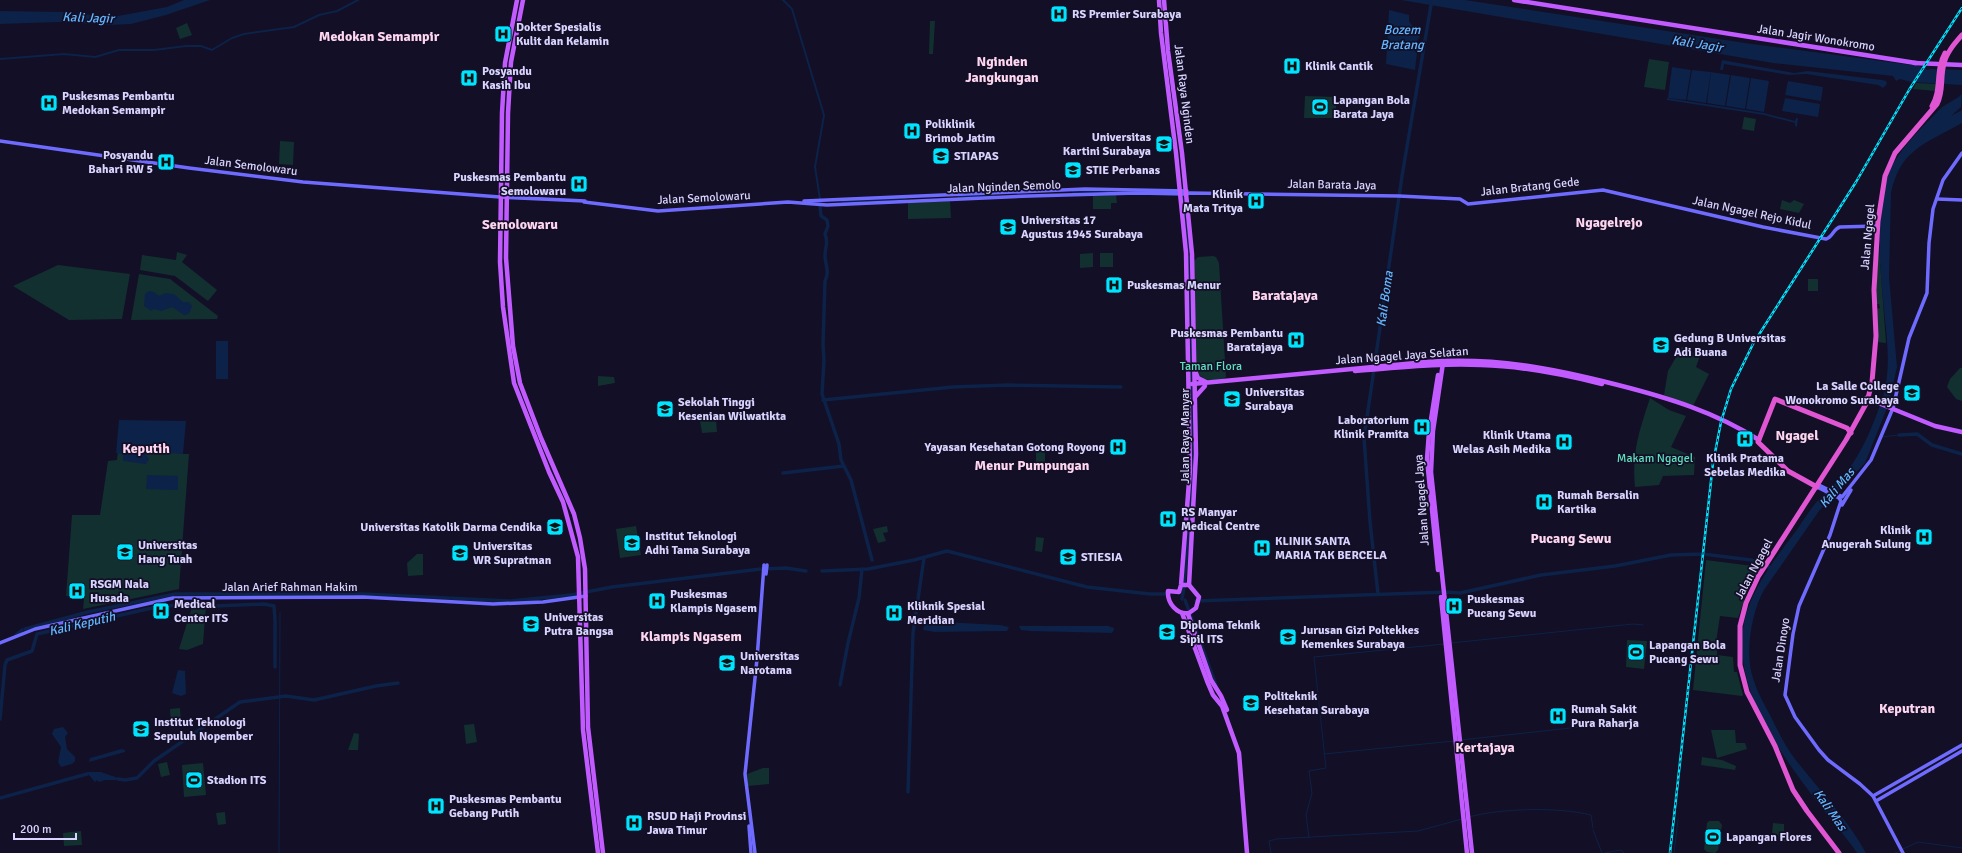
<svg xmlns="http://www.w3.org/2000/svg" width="1962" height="853" font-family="Signika,sans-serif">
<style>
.green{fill:#12302f}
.water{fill:#0c2248}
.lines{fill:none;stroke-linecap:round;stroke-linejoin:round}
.stream{stroke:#0c2248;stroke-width:1}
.canal{stroke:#0c2248;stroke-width:2}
.river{stroke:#0c2248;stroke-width:3.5}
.secondary{stroke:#6f6bff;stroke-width:3.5}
.primary{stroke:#c25bff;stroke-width:4.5}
.trunk{stroke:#e055d1;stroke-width:5}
.rail-casing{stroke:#00e5ff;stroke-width:2.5}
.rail{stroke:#130f26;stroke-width:1;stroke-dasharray:3;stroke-linecap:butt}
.labels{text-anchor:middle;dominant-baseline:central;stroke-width:3.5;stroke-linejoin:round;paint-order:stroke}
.poi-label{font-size:12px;font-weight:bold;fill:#d9d4ff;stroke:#130f26;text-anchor:start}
.street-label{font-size:12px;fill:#d9d4ff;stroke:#130f26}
.park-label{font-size:12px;fill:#5fe0c0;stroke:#130f26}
.water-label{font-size:13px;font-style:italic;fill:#62b6ff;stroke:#130f26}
.quarter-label{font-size:14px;font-weight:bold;fill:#ffd6f0;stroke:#130f26}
</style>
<rect width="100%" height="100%" fill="#130f26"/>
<g class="green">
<path d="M930 21H935L933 54H929Z"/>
<path d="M187 23 192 35 180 39 176 28Z"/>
<path d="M1649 59 1669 62 1665 90 1644 87Z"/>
<path d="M1916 83 1937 84 1936 91 1913 89Z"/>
<path d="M1305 96 1336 97V118H1304Z"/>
<path d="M1744 117 1756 119 1754 131 1742 129Z"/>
<path d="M280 141 294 142 293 165 279 164Z"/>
<path d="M1116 195 1117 203H1111V209H1093V196Z"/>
<path d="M1782 200 1790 203 1794 200 1804 204 1799 213 1780 209Z"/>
<path d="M950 201 951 218 908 219V203Z"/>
<path d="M1878 247H1879L1886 343 1877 342V309L1880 308 1879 304H1876Z"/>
<path d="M177 252 187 255 182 262 217 290 208 301 175 276 140 270 142 255 176 260Z"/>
<path d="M1093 253V267L1080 268V254Z"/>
<rect x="1100" y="253" width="13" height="14"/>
<path d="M1213 256 1216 257 1219 263 1226 377C1216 384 1202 381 1196 370L1194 261 1198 257Z"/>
<path d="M58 265 130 274 122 319 69 320 13 286Z"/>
<path d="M139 274 170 279 218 316 217 319 131 320Z"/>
<rect x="1808" y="279" width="10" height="12"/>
<path d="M1682 347 1700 356 1696 367 1709 374 1693 406 1664 395 1668 371Z"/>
<path d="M1960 368H1962V401L1956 399 1947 387 1950 379Z"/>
<path d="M598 376 614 377 615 383 598 386Z"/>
<path d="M1650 398 1669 410 1686 416 1671 447 1695 457 1694 475 1663 476 1659 485 1635 487C1632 451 1639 432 1650 398Z"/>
<path d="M716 419 717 432 702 433 700 421Z"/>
<path d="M121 422 181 454H189L179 589 83 609 84 599 66 596 72 515H100L108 461 117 460Z"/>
<rect x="1036" y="451" width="9" height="11"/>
<path d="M636 526 641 555 620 558 616 529Z"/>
<path d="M887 526 888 532 883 533 886 541 878 543 873 529Z"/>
<path d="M1036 537 1044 538 1042 552 1035 551Z"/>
<path d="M417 554H423V575L408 576 407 563Z"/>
<path d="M1706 560 1761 567 1748 589 1738 618 1720 616 1715 649 1717 650V655L1733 657 1734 672H1737L1743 695 1742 696 1693 690Z"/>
<path d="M206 606 203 644 187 650 179 649 192 607Z"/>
<path d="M1627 640 1647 641 1644 669 1626 667Z"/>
<path d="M180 708 181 725H171L170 709Z"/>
<path d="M474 724 477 742 466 744 464 725Z"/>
<path d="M1711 730H1735L1736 743H1745L1747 749 1717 758Z"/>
<path d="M354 733 359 734 358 750H348Z"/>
<path d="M1702 757 1722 760 1736 766 1735 770 1701 765Z"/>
<path d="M167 762 170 775 161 777 158 764Z"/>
<path d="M203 763 206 795 184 797 182 765Z"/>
<path d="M763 768H769V784L748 786 747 774Z"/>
<path d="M225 812 226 824 218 825 216 813Z"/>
<path d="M1709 821H1719L1722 825 1718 850 1715 853 1707 852 1704 849 1707 823Z"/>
<path d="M1773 823 1784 824V831H1788L1787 842 1779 841 1778 835 1772 833Z"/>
<path d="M81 831 82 845 64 846 63 833Z"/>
</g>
<g class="water">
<path d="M184 0H210L166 15 131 24 111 25 59 22 0 24V11L62 12 112 17 167 7Z"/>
<path d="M1401 0H1465L1745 43 1919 66 1928 70 1930 69 1962 70V85L1911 82 1900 79 1896 81 1893 76 1773 63Z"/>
<path d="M1389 10 1409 15V21L1420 37 1417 41 1415 51 1417 53 1415 70 1386 64Z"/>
<path d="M1722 60 1794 73 1808 71 1882 80 1886 81 1887 84 1883 88 1878 85 1806 74 1789 75 1724 64 1723 70H1720Z"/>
<path d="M1672 67 1691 70 1686 100 1668 98Z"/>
<path d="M1692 70 1711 72 1706 103 1687 100Z"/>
<path d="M1711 72 1730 75 1725 106 1707 103Z"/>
<path d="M1731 75 1750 78 1745 109 1726 106Z"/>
<path d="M1751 78 1769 81 1764 112 1746 109Z"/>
<path d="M1788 81 1823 87 1821 101 1785 95Z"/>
<path d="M1962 94 1961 107 1951 116 1962 110V123C1927 143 1900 149 1891 193L1889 277 1897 367 1889 403 1865 463 1819 511 1764 590C1751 613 1744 656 1754 681 1758 694 1765 705 1771 717 1778 731 1785 746 1795 759 1819 790 1847 818 1866 853H1857C1843 832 1826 815 1812 795 1780 753 1741 697 1742 643 1742 600 1771 564 1796 531 1804 519 1812 506 1822 496 1830 487 1840 480 1847 471 1862 452 1872 428 1880 405 1891 377 1888 349 1885 319 1881 279 1874 220 1886 180 1893 156 1920 129 1938 111 1945 103 1955 101 1962 94Z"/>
<path d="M1667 98 1764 113 1795 121 1796 118H1798L1797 127 1795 126V123L1764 115 1667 100Z"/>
<path d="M1785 98 1820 104 1818 117 1782 111Z"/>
<path d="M149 291 154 292 159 296 165 293 174 294 183 302H189L192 306 189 314 184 315 172 307 161 311 154 309 151 311 144 306 145 294Z"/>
<rect x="216" y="341" width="12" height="38"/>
<path d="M119 420 186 421 183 454 156 452 150 447 144 452 149 459 146 464 123 461V454L116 453Z"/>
<path d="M147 475 178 476V490L146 489Z"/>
<path d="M925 621 1000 625 1009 627 1007 631 935 632 923 630Z"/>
<path d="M1019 626H1108L1114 628V630L1112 633 1030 631 1021 630Z"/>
<path d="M178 670 185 671 186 694 181 696 172 693Z"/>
<path d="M63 727 68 733 65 737 67 749 75 757V761L72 764 61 767 58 762 61 747 52 734 54 729Z"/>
<path d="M121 749 125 750V752L89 762 90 758 94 757Z"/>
<path d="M86 772H101L118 778V780H105L99 782 97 780 95 782Z"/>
</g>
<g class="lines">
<g class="stream">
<path d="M1882 437 1899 435"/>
<path d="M1451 643 1633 624 1643 625"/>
<path d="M1461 740 1598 725"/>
<path d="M1324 754 1454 741"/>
<path d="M1469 817C1501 808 1559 807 1591 815L1593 828"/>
<path d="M1593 830 1602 853"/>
<path d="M1309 838 1306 815 1312 793 1309 771 1326 768 1314 657 1444 644"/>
<path d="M1903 849 1918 842 1962 848"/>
<path d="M279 853 280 613"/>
<path d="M1271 853 1269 841 1276 839 1418 831 1462 819"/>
<path d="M1605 853 1621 850 1624 853"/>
<path d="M1674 853 1678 820"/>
<path d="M1895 853 1900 851"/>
</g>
<g class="canal">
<path d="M783 0 792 9 824 115 815 167 820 199"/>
<path d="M0 59 64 54 95 57 119 50H154L186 46H201L212 50 232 38 244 34 294 27 319 15 337 11 358 0"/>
</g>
<g class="river">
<path d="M1073 191H1109"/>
<path d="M1182 191 1188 251"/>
<path d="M959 196 993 195"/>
<path d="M843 201 905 198"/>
<path d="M820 206 821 216 827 220 828 226 825 234C829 244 825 245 825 256 825 265 830 271 825 281L823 345 824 360 822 394 839 444 841 460 851 480 872 560"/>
<path d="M823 400 953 387 1008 385 1121 387"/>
<path d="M1899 435 1917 434 1932 445 1962 454"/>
<path d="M783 473 844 466"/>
<path d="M822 571 868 569 914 560 947 551 1087 587 1150 594H1169"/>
<path d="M1184 583 1191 506 1192 461 1188 257"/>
<path d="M1378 594 1370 522 1364 438 1402 176 1431 5"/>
<path d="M1182 599 1184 587"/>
<path d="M1185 600 1216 685"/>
<path d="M1196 601 1447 592 1460 593 1541 575 1615 566 1671 555 1703 554 1751 560 1774 569"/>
<path d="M191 607 264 604 274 606 275 620V667"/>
<path d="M25 629 88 612 175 594H364L510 601 571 595 612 587 761 569 786 568 806 571"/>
<path d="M16 635 22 630"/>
<path d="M840 685 848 643 859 598 862 569"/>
<path d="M0 719 5 665 7 660 32 651 37 634 152 608 176 605 183 606"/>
<path d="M118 779 125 780 137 778 154 761 240 702 286 696 314 700 376 686 398 683"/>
<path d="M908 792 913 633 924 558"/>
<path d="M0 798 87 774"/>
</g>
<g class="secondary">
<path d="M0 141 189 168 303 182 500 197 585 201"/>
<path d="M1937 199 1962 200"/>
<path d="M804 201 1085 189 1187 191"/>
<path d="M584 202 658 211 788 202 827 205 1030 196 1137 193 1186 194 1190 193 1399 196 1460 199 1468 204 1603 190 1763 227 1826 239C1833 237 1833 229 1840 227L1877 226"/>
<path d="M1819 485 1841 496"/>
<path d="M1817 487 1839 498 1841 501 1830 535 1799 606 1793 634 1785 695 1795 717 1819 750 1828 760 1860 784 1873 796 1903 853"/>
<path d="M1842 497 1871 460 1893 408 1909 338 1927 293 1929 243 1933 209 1943 180 1962 153"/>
<path d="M1842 505 1851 490"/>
<path d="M766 574 767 565"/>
<path d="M0 643 35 629 173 598 363 597 493 604 543 602 586 596"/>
<path d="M1873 796 1962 745"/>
<path d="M1876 801 1962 751"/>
<path d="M749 826 751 853"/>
<path d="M755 853 745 774 757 659 764 565"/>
</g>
<g class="primary">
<path d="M517 0 505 63 502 113 500 262 503 307 514 383 549 472 563 502 578 557 583 730 598 853"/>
<path d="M523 0 511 62 508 113 506 258 513 346 520 383 541 438 574 514 580 538 585 569 588 727 603 853"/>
<path d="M1159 0 1161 33 1176 153 1186 253 1190 469 1181 585 1179 592 1168 591C1167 603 1177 615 1189 613L1196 608 1199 597 1189 585H1181"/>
<path d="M1164 0 1168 51 1182 153 1192 254 1196 454 1189 585"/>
<path d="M1514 0 1916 63"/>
<path d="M1914 63 1962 65"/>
<path d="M1443 363 1433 431 1431 472 1472 853"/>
<path d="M1195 371 1198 378 1206 382"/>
<path d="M1355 371C1397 368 1439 363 1481 365 1522 366 1562 374 1602 384"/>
<path d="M1438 375 1429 432 1427 459 1438 570"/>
<path d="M1192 384 1426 362C1496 357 1551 368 1618 385 1669 398 1715 412 1759 440"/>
<path d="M1196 396 1205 386"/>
<path d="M1866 398 1935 426 1962 432"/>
<path d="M1441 597 1467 853"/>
<path d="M1182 613 1207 681 1213 695 1222 706 1239 753 1247 853"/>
<path d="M1188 614 1211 680 1221 696 1227 710"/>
</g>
<g class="trunk">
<path d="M1932 106C1942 90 1935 71 1945 53"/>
<path d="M1817 487 1788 471 1758 442 1775 399 1847 428 1851 433"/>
<path d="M1839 853 1807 811 1793 790 1775 746 1747 692 1740 665V626L1746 603 1758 577 1846 440 1867 402 1872 382 1876 336 1874 290 1878 221 1885 176 1895 153 1937 104C1944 91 1940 77 1944 64 1946 53 1955 43 1962 35"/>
</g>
<g class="rail-casing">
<path id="rail" d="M1670 853 1713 463 1721 422 1731 389 1753 344 1856 182 1909 90 1962 8"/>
</g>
<use href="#rail" class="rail"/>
</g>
<defs>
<g id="hospital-square" transform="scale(0.9)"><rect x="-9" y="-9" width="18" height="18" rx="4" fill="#00e5ff" stroke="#130f26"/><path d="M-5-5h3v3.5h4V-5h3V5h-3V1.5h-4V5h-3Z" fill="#111"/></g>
<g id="stadium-square" transform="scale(0.9)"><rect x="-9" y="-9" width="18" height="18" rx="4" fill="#00e5ff" stroke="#130f26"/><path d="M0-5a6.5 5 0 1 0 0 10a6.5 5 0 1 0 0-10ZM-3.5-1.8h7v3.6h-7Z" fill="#111"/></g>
<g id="university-square" transform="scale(0.9)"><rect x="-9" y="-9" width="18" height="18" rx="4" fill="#00e5ff" stroke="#130f26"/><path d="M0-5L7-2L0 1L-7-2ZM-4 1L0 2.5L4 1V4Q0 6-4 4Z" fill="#111"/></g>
</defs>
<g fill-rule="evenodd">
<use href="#hospital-square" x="1059" y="14"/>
<use href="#hospital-square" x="503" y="34"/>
<use href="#hospital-square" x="1292" y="66"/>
<use href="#hospital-square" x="469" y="78"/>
<use href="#hospital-square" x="49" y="103"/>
<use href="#stadium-square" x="1320" y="107"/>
<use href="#hospital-square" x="912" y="131"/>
<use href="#university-square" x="1164" y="144"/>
<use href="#university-square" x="941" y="156"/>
<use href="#hospital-square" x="166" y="162"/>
<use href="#university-square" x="1073" y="170"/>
<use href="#hospital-square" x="579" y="184"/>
<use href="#hospital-square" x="1256" y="201"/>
<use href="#university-square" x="1008" y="227"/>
<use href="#hospital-square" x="1114" y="285"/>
<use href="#hospital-square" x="1296" y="340"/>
<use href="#university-square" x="1661" y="345"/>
<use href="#university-square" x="1912" y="393"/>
<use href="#university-square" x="1232" y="399"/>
<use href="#university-square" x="665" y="409"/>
<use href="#hospital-square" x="1422" y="427"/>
<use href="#hospital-square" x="1745" y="439"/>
<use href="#hospital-square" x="1564" y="442"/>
<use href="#hospital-square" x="1118" y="447"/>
<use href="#hospital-square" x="1544" y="502"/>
<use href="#hospital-square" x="1168" y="519"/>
<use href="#university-square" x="555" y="527"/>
<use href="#hospital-square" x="1924" y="537"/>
<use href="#university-square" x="632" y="543"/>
<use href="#hospital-square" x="1262" y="548"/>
<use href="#university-square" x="125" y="552"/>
<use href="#university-square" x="460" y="553"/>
<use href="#university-square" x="1068" y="557"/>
<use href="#hospital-square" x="77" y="591"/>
<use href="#hospital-square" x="657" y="601"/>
<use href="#hospital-square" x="1454" y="606"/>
<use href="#hospital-square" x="161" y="611"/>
<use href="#hospital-square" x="894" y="613"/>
<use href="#university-square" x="531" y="624"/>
<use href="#university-square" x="1167" y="632"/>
<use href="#university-square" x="1288" y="637"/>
<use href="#stadium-square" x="1636" y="652"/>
<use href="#university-square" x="727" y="663"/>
<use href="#university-square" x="1251" y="703"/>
<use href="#hospital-square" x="1558" y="716"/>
<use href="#university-square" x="141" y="729"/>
<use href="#stadium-square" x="194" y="780"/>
<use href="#hospital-square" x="436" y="806"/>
<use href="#hospital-square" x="634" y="823"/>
<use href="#stadium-square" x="1713" y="837"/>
</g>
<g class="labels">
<g class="poi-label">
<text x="1072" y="14">RS Premier Surabaya</text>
<text x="516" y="27">Dokter Spesialis<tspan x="516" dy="14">Kulit dan Kelamin</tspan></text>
<text x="1305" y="66">Klinik Cantik</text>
<text x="482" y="71">Posyandu<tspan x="482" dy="14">Kasih Ibu</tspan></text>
<text x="62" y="96">Puskesmas Pembantu<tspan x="62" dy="14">Medokan Semampir</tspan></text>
<text x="1333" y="100">Lapangan Bola<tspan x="1333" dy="14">Barata Jaya</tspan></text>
<text x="925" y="124">Poliklinik<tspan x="925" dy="14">Brimob Jatim</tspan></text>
<text x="1151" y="137" text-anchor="end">Universitas<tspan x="1151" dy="14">Kartini Surabaya</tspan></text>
<text x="153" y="155" text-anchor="end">Posyandu<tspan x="153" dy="14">Bahari RW 5</tspan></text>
<text x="954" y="156">STIAPAS</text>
<text x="1086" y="170">STIE Perbanas</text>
<text x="566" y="177" text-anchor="end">Puskesmas Pembantu<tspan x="566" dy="14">Semolowaru</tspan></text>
<text x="1243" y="194" text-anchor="end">Klinik<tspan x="1243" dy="14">Mata Tritya</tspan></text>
<text x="1021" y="220">Universitas 17<tspan x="1021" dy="14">Agustus 1945 Surabaya</tspan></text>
<text x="1127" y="285">Puskesmas Menur</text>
<text x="1283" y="333" text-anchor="end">Puskesmas Pembantu<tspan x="1283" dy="14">Baratajaya</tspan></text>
<text x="1674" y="338">Gedung B Universitas<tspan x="1674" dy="14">Adi Buana</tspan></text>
<text x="1899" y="386" text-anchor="end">La Salle College<tspan x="1899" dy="14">Wonokromo Surabaya</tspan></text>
<text x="1245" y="392">Universitas<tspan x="1245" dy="14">Surabaya</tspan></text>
<text x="678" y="402">Sekolah Tinggi<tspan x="678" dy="14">Kesenian Wilwatikta</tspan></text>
<text x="1409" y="420" text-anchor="end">Laboratorium<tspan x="1409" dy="14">Klinik Pramita</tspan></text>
<text x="1551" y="435" text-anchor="end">Klinik Utama<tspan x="1551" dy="14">Welas Asih Medika</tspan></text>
<text x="1105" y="447" text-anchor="end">Yayasan Kesehatan Gotong Royong</text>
<text x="1745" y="458" text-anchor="middle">Klinik Pratama<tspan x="1745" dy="14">Sebelas Medika</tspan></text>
<text x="1557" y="495">Rumah Bersalin<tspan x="1557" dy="14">Kartika</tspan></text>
<text x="1181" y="512">RS Manyar<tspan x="1181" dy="14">Medical Centre</tspan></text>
<text x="542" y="527" text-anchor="end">Universitas Katolik Darma Cendika</text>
<text x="1911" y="530" text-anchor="end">Klinik<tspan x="1911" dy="14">Anugerah Sulung</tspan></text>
<text x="645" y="536">Institut Teknologi<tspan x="645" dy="14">Adhi Tama Surabaya</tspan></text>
<text x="1275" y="541">KLINIK SANTA<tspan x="1275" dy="14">MARIA TAK BERCELA</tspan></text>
<text x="138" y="545">Universitas<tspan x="138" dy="14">Hang Tuah</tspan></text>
<text x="473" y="546">Universitas<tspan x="473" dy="14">WR Supratman</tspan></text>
<text x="1081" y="557">STIESIA</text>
<text x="90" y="584">RSGM Nala<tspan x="90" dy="14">Husada</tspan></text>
<text x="670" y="594">Puskesmas<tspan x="670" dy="14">Klampis Ngasem</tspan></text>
<text x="1467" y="599">Puskesmas<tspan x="1467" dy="14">Pucang Sewu</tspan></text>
<text x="174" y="604">Medical<tspan x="174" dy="14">Center ITS</tspan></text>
<text x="907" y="606">Kliknik Spesial<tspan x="907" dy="14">Meridian</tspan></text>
<text x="544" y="617">Universitas<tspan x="544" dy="14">Putra Bangsa</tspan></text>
<text x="1180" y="625">Diploma Teknik<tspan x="1180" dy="14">Sipil ITS</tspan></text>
<text x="1301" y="630">Jurusan Gizi Poltekkes<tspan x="1301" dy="14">Kemenkes Surabaya</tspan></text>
<text x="1649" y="645">Lapangan Bola<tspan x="1649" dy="14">Pucang Sewu</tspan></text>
<text x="740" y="656">Universitas<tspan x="740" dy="14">Narotama</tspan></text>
<text x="1264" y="696">Politeknik<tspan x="1264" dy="14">Kesehatan Surabaya</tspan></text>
<text x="1571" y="709">Rumah Sakit<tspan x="1571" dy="14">Pura Raharja</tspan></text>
<text x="154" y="722">Institut Teknologi<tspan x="154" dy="14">Sepuluh Nopember</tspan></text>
<text x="207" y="780">Stadion ITS</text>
<text x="449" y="799">Puskesmas Pembantu<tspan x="449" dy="14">Gebang Putih</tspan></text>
<text x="647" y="816">RSUD Haji Provinsi<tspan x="647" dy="14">Jawa Timur</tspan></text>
<text x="1726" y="837">Lapangan Flores</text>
</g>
<g class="street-label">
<text transform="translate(1816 38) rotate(9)">Jalan Jagir Wonokromo</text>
<text transform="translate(1184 94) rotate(83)">Jalan Raya Nginden</text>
<text transform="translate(251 166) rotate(7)">Jalan Semolowaru</text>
<text transform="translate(1332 185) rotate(1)">Jalan Barata Jaya</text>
<text transform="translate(1004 187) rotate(-2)">Jalan Nginden Semolo</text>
<text transform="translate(1530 187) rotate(-6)">Jalan Bratang Gede</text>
<text transform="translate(704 198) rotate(-3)">Jalan Semolowaru</text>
<text transform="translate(1752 213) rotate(12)">Jalan Ngagel Rejo Kidul</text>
<text transform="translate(1868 237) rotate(-85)">Jalan Ngagel</text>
<text transform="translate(1402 356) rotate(-4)">Jalan Ngagel Jaya Selatan</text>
<text transform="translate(1185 436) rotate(-90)">Jalan Raya Manyar</text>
<text transform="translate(1422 500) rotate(-94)">Jalan Ngagel Jaya</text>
<text transform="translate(1754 569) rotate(-62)">Jalan Ngagel</text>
<text x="290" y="587">Jalan Arief Rahman Hakim</text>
<text transform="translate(1781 650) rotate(-81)">Jalan Dinoyo</text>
</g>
<g class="park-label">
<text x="1211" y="366">Taman Flora</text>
<text x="1655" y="458">Makam Ngagel</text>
</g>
<g class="water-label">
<text transform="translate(88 18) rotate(2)">Kali Jagir</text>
<text x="1402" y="30">Bozem<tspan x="1402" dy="15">Bratang</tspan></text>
<text transform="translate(1697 44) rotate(9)">Kali Jagir</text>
<text transform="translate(1385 299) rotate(-82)">Kali Boma</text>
<text transform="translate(1837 488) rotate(-50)">Kali Mas</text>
<text transform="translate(82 624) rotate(-13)">Kali Keputih</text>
<text transform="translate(1830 810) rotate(55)">Kali Mas</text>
</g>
<g class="quarter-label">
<text x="379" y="36">Medokan Semampir</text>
<text x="1002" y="61">Nginden<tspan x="1002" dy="16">Jangkungan</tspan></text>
<text x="1609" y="222">Ngagelrejo</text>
<text x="520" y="224">Semolowaru</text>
<text x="1285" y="295">Baratajaya</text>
<text x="1797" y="435">Ngagel</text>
<text x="146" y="448">Keputih</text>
<text x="1032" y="465">Menur Pumpungan</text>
<text x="1571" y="538">Pucang Sewu</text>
<text x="691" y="636">Klampis Ngasem</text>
<text x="1907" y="708">Keputran</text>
<text x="1485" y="747">Kertajaya</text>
</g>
</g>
<path d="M14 833v6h62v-6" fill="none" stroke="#d9d4ff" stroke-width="2"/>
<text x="20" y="833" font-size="12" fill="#d9d4ff" stroke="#130f26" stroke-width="3" paint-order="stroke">200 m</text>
</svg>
